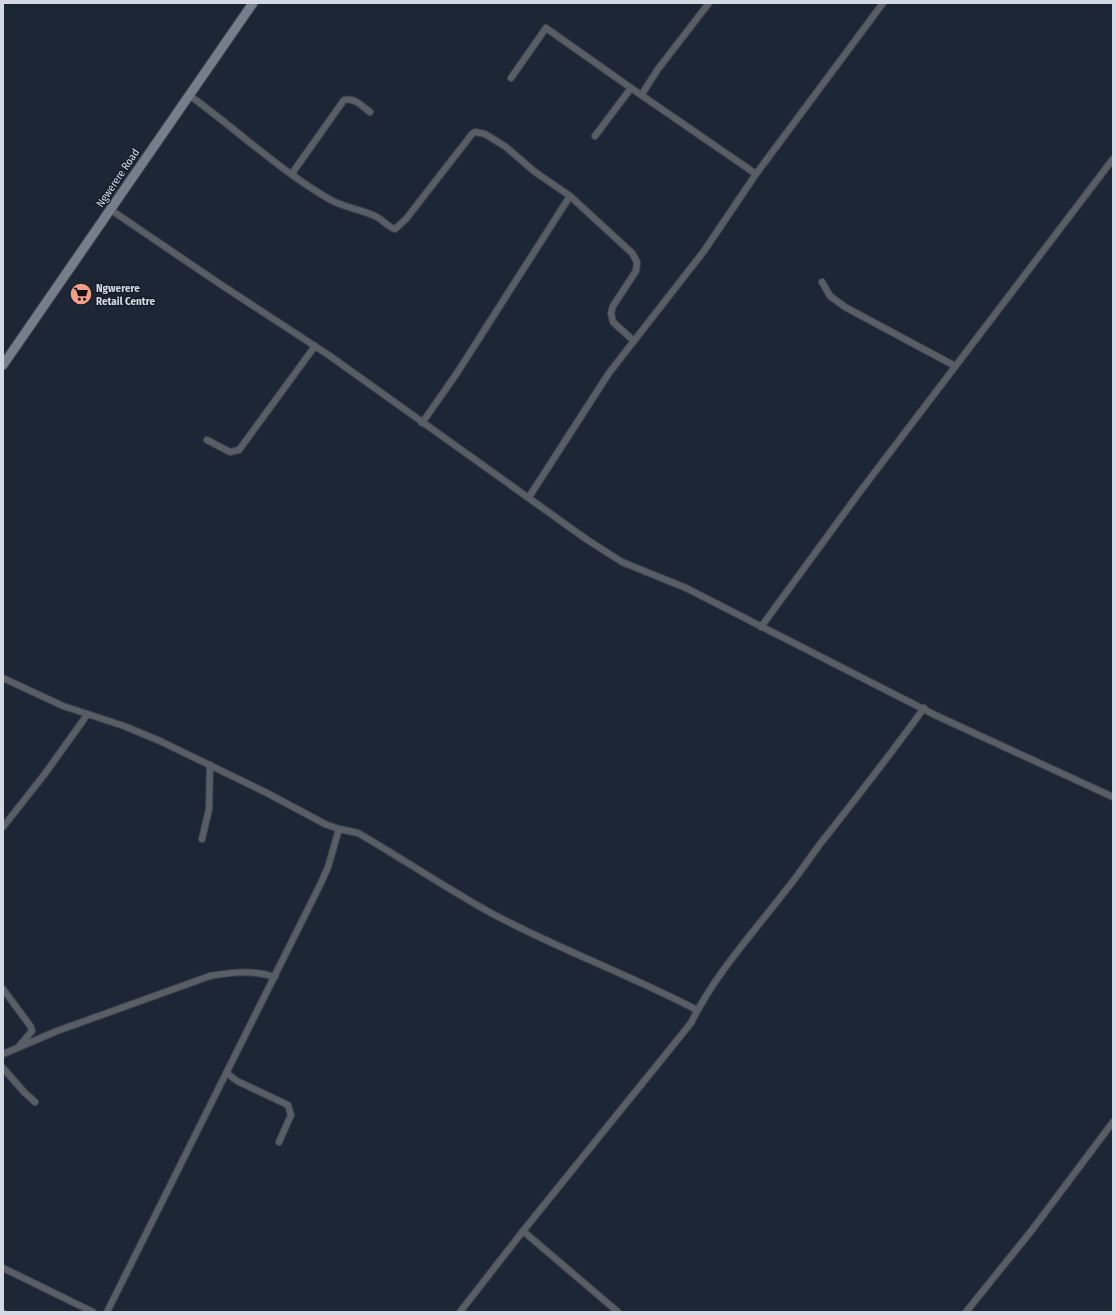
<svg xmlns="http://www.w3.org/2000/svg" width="1116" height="1315" font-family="'Fira Sans Condensed',sans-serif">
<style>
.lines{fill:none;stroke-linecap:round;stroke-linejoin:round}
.minor-casing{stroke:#3a4350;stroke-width:8}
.secondary-casing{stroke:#3a4350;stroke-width:11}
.minor{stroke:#595e65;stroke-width:6}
.secondary{stroke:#767e89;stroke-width:9}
.rail-casing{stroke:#818994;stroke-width:3.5}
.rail{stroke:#141d2a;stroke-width:2;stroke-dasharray:6;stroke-linecap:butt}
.labels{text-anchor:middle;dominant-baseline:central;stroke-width:3;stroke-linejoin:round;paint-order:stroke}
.street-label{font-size:11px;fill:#d3d9e2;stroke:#141d2a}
.poi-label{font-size:11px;font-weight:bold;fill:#d3d9e2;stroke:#141d2a;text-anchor:start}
</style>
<rect width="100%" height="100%" fill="#1d2634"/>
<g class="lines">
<g class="minor-casing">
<g id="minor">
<path d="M511 78 546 28 631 88"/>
<path d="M642 94 658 69 709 3"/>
<path d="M189 95C236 129 279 170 329 199 344 208 362 209 377 217 384 221 388 227 395 229L406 219 472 134 475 132 485 134 506 147 535 172 570 196 632 253 637 262 636 271 613 306 611 313 613 322 634 341"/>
<path d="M595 136 631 88 756 174"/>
<path d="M294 175 293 172 344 100C354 97 362 106 370 112"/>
<path d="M111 210 217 282 330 356 586 539 622 562 686 588 935 715 1113 797"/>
<path d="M822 282 830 296 845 307 955 366"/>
<path d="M422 423 457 373 570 196"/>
<path d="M207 440 230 452 239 450 315 346"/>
<path d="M529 497 609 373 704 251 756 174 883 3"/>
<path d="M761 627 859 493 1113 159"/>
<path d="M3 678 63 706 124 726 160 741 267 793 325 824 339 829 358 833C403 859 446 888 491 913 558 949 630 975 697 1010"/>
<path d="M3 827 44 775 87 715"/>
<path d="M202 839 209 809 210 765"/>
<path d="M3 989 31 1027 32 1031 20 1045"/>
<path d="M3 1054 57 1031 210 976C233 972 253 970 275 977"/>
<path d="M3 1068 24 1092 35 1102"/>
<path d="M227 1073 237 1081 288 1105 291 1115 279 1142"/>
<path d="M523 1231 691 1023C715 974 753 933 786 890 801 872 813 852 828 834 861 792 893 751 924 708"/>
<path d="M3 1268 93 1312"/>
<path d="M107 1312 321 883 328 867 339 829"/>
<path d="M460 1312 523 1231 618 1312"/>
<path d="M966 1312 1032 1230 1113 1122"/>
</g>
</g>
<g class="secondary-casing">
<path id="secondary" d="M3 365 253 3"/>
</g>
<use href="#minor" class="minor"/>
<use href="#secondary" class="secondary"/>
<g class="rail-casing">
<path id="rail" d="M3 1311 5 1312"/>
</g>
<use href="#rail" class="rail"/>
</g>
<defs>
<g id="supermarket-disc" transform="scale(1.15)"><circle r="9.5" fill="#f49e86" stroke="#141d2a"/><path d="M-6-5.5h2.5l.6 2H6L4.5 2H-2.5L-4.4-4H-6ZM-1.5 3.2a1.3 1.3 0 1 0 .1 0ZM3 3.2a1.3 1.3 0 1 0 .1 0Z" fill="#111"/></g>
</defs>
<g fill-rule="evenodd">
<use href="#supermarket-disc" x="81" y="294"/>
</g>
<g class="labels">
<g class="street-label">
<text transform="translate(118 178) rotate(-56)">Ngwerere Road</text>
</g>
<g class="poi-label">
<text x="96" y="288">Ngwerere<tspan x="96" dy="13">Retail Centre</tspan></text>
</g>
</g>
<rect width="1116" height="1315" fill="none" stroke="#d3d9e2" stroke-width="8"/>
</svg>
